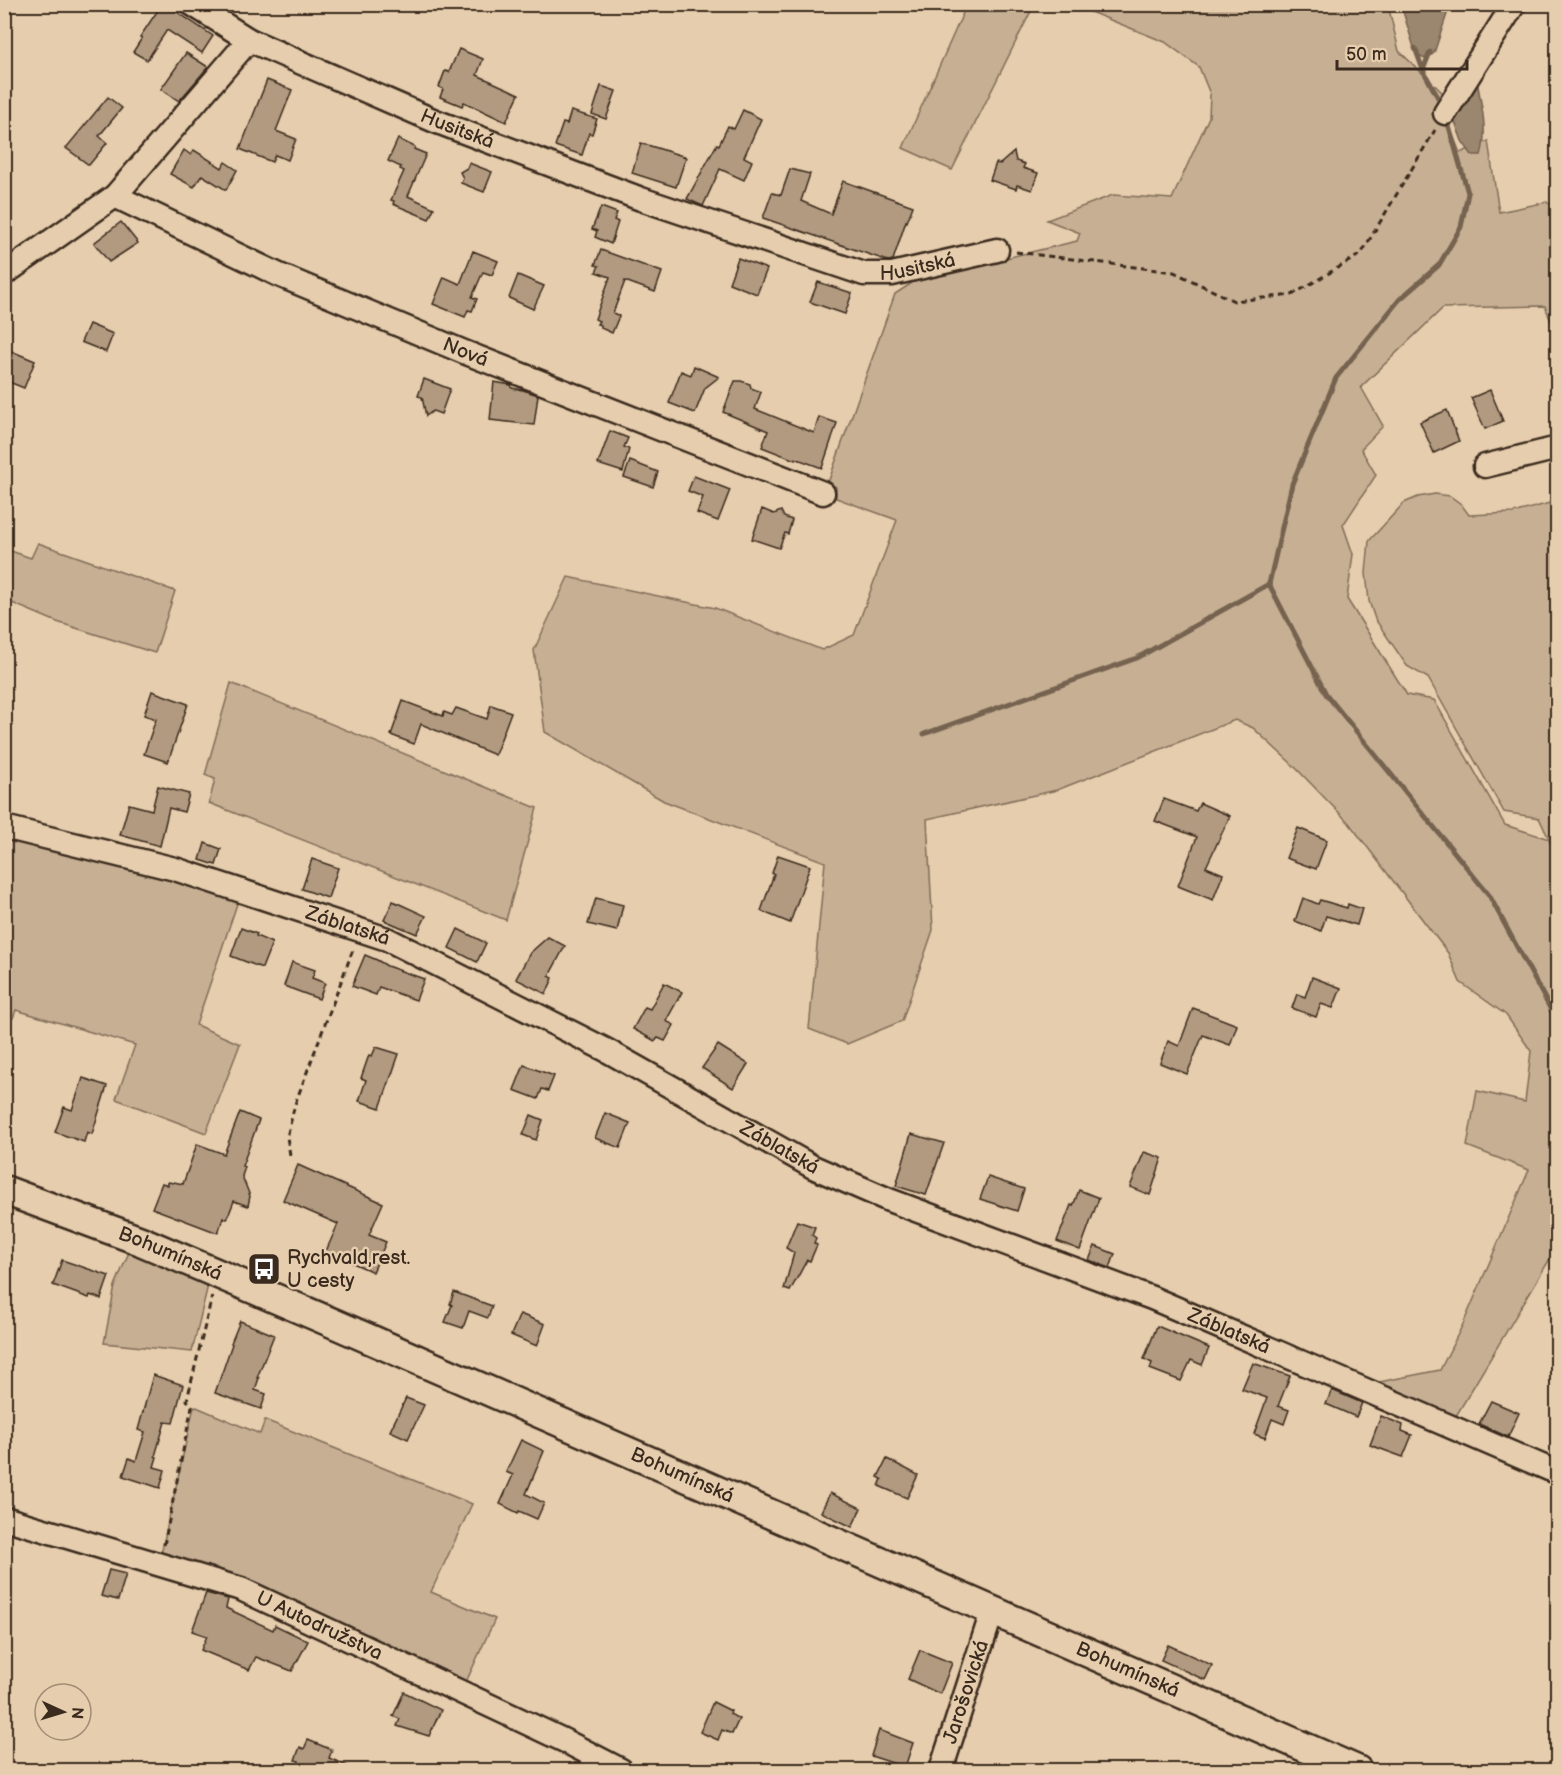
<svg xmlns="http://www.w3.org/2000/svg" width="1562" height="1775" font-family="'Balsamiq Sans',sans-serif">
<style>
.green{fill:#c6af93;stroke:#806c58;stroke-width:1.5}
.water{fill:#9b876f;stroke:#75624f;stroke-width:1.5}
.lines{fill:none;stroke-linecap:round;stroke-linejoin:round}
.stream{stroke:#75624f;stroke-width:5}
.building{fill:#b19a80;stroke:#3b2a1e;stroke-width:1.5}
.minor-casing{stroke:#3b2a1e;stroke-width:27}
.major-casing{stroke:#3b2a1e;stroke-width:33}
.path{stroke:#3b2a1e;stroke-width:3;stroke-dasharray:6 4.5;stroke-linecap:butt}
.minor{stroke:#e5cdad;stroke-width:22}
.major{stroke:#e5cdad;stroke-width:28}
.labels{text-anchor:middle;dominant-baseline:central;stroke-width:5;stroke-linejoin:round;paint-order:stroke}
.street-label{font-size:20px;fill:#3b2a1e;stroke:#e5cdad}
.poi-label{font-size:20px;fill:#3b2a1e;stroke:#e5cdad;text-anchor:start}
</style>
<rect width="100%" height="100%" fill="#e5cdad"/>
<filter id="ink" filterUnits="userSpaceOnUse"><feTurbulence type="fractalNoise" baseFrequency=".0167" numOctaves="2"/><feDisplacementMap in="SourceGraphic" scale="12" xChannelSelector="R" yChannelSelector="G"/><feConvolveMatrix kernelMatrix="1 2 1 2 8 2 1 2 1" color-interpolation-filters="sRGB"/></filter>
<g filter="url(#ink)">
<g class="green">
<path d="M967 4 1034 5 952 170 903 148Z"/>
<path d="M1073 5H1388L1399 51 1443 93V109L1460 153 1488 141 1499 212 1547 202 1558 207 1557 337 1545 306 1443 308 1361 387 1383 426 1361 449 1376 475 1343 525 1353 554 1347 599 1407 695 1434 700 1505 825 1549 839 1539 818 1504 812 1428 678 1407 666 1375 619 1369 601 1366 573 1369 541 1404 503 1418 497 1435 494 1450 496 1461 504 1469 515 1513 513 1557 501V857L1549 840 1558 863 1557 1247 1453 1421 1374 1383 1440 1370 1464 1322 1529 1170 1467 1146 1477 1091 1525 1102 1531 1051 1506 1015 1460 982 1448 953 1349 823 1292 764 1253 728 1235 720 1057 790 927 819 933 930 902 1021 847 1044 809 1029 825 862 664 801 545 732 534 650 568 577 715 608 822 650 854 635 897 520 836 498V487L828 483 895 294 918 279 1077 241 1080 233 1047 220 1113 195 1172 199 1209 117 1210 94 1199 67 1165 42Z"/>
<path d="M38 543 175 591 155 653 57 622 5 600V558L8 550 31 558Z"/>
<path d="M231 683 537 808 506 920 209 803 215 779 205 775Z"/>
<path d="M5 835 125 863 239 898 196 1025 240 1044 206 1133 116 1099 135 1045 16 1010 13 1018 5 1014Z"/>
<path d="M129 1252 208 1285 192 1352 104 1343 115 1286Z"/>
<path d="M194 1406 260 1434 265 1420 472 1504 431 1592 495 1619 466 1682 161 1554Z"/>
</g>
<g class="water">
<path d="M1401 5H1450L1434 53 1426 59 1420 57 1415 51Z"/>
<path d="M1474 84 1478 86C1482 109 1488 131 1481 155H1472L1462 141 1453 116Z"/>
</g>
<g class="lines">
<g class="stream">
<path d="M1415 48 1423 70 1442 105"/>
<path d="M1423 70 1430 52"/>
<path d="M1446 116 1468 193 1461 227 1439 265 1399 300 1336 378 1292 484 1269 584 1326 694 1489 895 1558 1023"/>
<path d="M924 734 1137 658 1269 584"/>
</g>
</g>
<g class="building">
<path d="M162 4H165L213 36 202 53 167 30 147 60 133 52 142 38 140 37Z"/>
<path d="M459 49 483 59 477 75 519 94 506 122 464 102 462 106 440 97 443 89 439 87 445 71 449 72Z"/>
<path d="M186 53 208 67 179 101 161 89Z"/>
<path d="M267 80 292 90 276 131 296 139 288 160 275 155 272 162 240 149Z"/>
<path d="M601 86 616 91 606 119 592 114Z"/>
<path d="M108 97 122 108 99 136 107 143 89 165 66 148Z"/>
<path d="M743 110 761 119 744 157 752 161 744 180 720 169 703 206 687 199 717 144 719 145 728 126 734 129Z"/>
<path d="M571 111 597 119 592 134 589 133 582 155 555 146 563 123 567 124Z"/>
<path d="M398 139 415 147 414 149 426 154 408 196 434 208 429 219 393 204 394 201 391 200 404 171 400 169 401 167 388 161Z"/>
<path d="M641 143 686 157 676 187 632 173Z"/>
<path d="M184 150 191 155 194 150 222 168 225 162 237 170 226 190 202 175 194 187 170 174Z"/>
<path d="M1014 152 1016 161 1025 164 1023 168 1038 173 1032 190 1017 185 1016 189 990 180 996 163 1000 164Z"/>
<path d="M469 163 492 172 484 192 461 183 463 178 460 172 467 168Z"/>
<path d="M790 169 810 174 801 201 831 214 843 181 913 206 907 222 906 221 893 260 888 261 763 218 772 193 781 195Z"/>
<path d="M601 207 617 213 614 220 618 222 611 244 595 237 597 231 592 229Z"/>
<path d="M121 222 138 243 109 262 94 243Z"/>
<path d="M601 250 662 272 655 292 625 281 613 313 619 316 612 333 601 328V325L597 324 599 321 595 319 610 277 596 272 599 266 595 265Z"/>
<path d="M473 251 498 261 492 275 483 272 472 297 477 299 472 311 468 310 465 317 433 304 444 277 460 284Z"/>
<path d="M738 258 767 269 757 294 729 283Z"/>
<path d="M518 275 544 286 533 309 509 298Z"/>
<path d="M818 282 852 293 845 314 810 302Z"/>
<path d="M89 324 113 334 106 352 81 342Z"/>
<path d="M4 348 35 361 24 388 4 380Z"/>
<path d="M694 366 719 377 705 388 695 413 669 403 681 371 691 375Z"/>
<path d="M424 379 450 389 441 414 433 411 426 416 422 397 418 396Z"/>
<path d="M735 381H741L750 384 751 388 761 392 755 409 814 433 819 417 837 423 822 468 795 458V460L762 447 768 431 723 412Z"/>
<path d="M494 382 511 385 512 388 523 390 538 395 534 425 490 420Z"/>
<path d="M1490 390 1503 421 1485 429 1471 398Z"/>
<path d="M1447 410 1459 441 1434 453 1420 422Z"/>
<path d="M610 431 628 438 624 447 629 449 623 472 598 464Z"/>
<path d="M630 461 658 472 653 487 624 477Z"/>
<path d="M694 476 730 490 718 521 697 513 703 497 688 491Z"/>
<path d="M762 509 774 514 781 511 784 517 792 520 788 534 785 533 779 548 752 539Z"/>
<path d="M152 691 188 704 168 762 144 754 156 719 144 715Z"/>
<path d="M403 701 443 716 444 712 452 715 456 708 487 719 491 705 511 712 495 755 421 724 414 744 391 735Z"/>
<path d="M158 786 189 794 184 812 169 808 160 846 120 835 129 804 152 810Z"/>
<path d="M1164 799 1196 811 1200 803 1230 816 1206 867 1223 874 1213 900 1178 886 1197 837 1155 821Z"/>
<path d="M1298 828 1327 840 1316 869 1286 858Z"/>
<path d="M205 843 221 849 216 865 200 860Z"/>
<path d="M778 855 810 866 790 923 761 911 774 874 772 873Z"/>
<path d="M312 859 338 868 328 898 302 889Z"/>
<path d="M596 898 623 905 617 931 588 924Z"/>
<path d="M1303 898 1318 904 1320 900 1347 908 1348 904 1362 909 1357 925 1326 916 1321 931 1295 921Z"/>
<path d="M393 901 426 916 417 934 384 920Z"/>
<path d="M241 928 257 934 256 936 272 943 262 968 231 956Z"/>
<path d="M458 929 486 943 477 962 449 948Z"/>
<path d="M548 937 565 946 549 976 553 978 546 994 516 979 530 953Z"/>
<path d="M365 955 377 960 387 966 424 979 416 1000 379 987 376 995 352 986Z"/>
<path d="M292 962 315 970 312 978 325 983 319 999 284 986Z"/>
<path d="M1312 977 1341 988 1333 1008 1321 1004 1316 1017 1292 1008 1297 994 1305 997Z"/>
<path d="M664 983 682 992 666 1021 674 1025 665 1041 658 1038 655 1041 633 1029 645 1007 650 1009Z"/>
<path d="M1193 1008 1237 1025 1230 1045 1203 1035 1187 1074 1160 1063 1168 1041 1179 1046Z"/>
<path d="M718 1045 748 1064 733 1088 702 1068Z"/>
<path d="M376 1047 399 1054 380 1108 359 1101 366 1080 361 1078 369 1055 372 1056Z"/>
<path d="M524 1065 554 1076 548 1091 542 1089 538 1099 514 1090Z"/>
<path d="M83 1078 107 1086 92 1134 87 1132 84 1142 55 1132 64 1107 72 1110Z"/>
<path d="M240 1112 259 1120 242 1166 245 1167 242 1176 250 1196 248 1206 234 1201 227 1219 223 1218 218 1233 152 1208 162 1183 168 1185V1182L173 1183 174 1182 183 1184 197 1144 224 1154Z"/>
<path d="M605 1113 630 1123 620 1148 595 1138Z"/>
<path d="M531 1115 543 1120 536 1140 523 1135Z"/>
<path d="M911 1134 944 1143 926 1195 896 1186Z"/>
<path d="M1144 1152 1162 1158 1150 1195 1130 1187Z"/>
<path d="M298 1165 383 1203 369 1235 386 1242 373 1272 326 1251 338 1224 283 1200Z"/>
<path d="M988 1177 1024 1189 1017 1211 980 1199Z"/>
<path d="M1079 1190 1099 1198 1080 1250 1057 1241 1071 1205 1073 1206Z"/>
<path d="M797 1221 815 1227 812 1235 816 1238 814 1243 817 1245 810 1261 807 1260 790 1291 784 1289 794 1253 786 1248Z"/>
<path d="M1095 1246 1115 1254 1110 1268 1089 1260Z"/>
<path d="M62 1260 109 1276 101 1299 90 1295 89 1298 53 1285Z"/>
<path d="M454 1292 492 1306 488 1318 469 1311 463 1328 445 1322 452 1305 450 1304Z"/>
<path d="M520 1314 545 1324 537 1346 511 1335Z"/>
<path d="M240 1321 274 1335 257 1378H259L255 1390 266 1394 261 1409 215 1393 232 1344 231 1343Z"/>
<path d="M1157 1326 1209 1348 1202 1365 1191 1360 1181 1381 1150 1369 1152 1363 1144 1359Z"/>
<path d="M1253 1363 1290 1376 1278 1406 1289 1410 1284 1424 1272 1419 1265 1438 1254 1434 1267 1398 1242 1389Z"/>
<path d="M153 1375 183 1385 173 1423 165 1422 155 1456 157 1457 154 1467 165 1470 160 1488 123 1476 129 1458 136 1461 145 1432 138 1430Z"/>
<path d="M1332 1390 1362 1403 1356 1417 1326 1404Z"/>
<path d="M406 1398 424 1405 408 1439 390 1431Z"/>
<path d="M1491 1401 1519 1413 1508 1437 1479 1424Z"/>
<path d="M1381 1416 1403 1425 1402 1431 1412 1435 1403 1457 1370 1445Z"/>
<path d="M521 1440 544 1451 526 1494 544 1503 537 1519 519 1511 518 1513 500 1504 513 1475 506 1472Z"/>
<path d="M887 1459 918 1475 907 1498 879 1486 882 1479 878 1477Z"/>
<path d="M830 1493 861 1508 852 1527 821 1512Z"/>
<path d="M109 1570 126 1574 118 1600 101 1596Z"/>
<path d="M206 1593 228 1599 226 1608 273 1630 275 1625 308 1641 292 1671 256 1657 249 1670 201 1650 207 1636 192 1631Z"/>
<path d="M1168 1645 1212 1665 1205 1680 1161 1660Z"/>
<path d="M920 1650 952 1663 940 1694 908 1679Z"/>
<path d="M404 1692 441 1710 429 1736 397 1726 400 1719 393 1716Z"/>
<path d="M713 1702 731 1711 730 1714 739 1719 732 1734 722 1730 718 1740 700 1732Z"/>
<path d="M879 1730 913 1743 905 1767 871 1756Z"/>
<path d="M308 1740 332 1750 329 1758 357 1770H295L299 1761 295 1760 300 1747 304 1749Z"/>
</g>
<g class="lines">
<g class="minor-casing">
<g id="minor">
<path id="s1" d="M192 4 249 40 435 121 641 199 864 274H892L997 250"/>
<path d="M1445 113 1514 4"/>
<path id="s2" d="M115 196 279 275 464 352 823 493"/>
<path d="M4 274 115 196 249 40"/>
<path d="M1485 466 1558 448"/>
<path id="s3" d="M4 827 175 869 387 939 606 1050 813 1167 889 1200 1152 1298 1558 1473"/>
<path id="s4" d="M4 1518 241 1589 563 1740 621 1770"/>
<path id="s5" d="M941 1770 992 1612"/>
</g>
</g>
<g class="major-casing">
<g id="major">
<path id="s6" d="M4 1190 141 1241 333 1323 1357 1770"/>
</g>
</g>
<g class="path">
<path d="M1016 252 1174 272 1234 301 1292 295 1361 254 1435 130"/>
<path d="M290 1155 287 1137 295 1104 354 947"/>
<path d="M164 1545 192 1406 187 1400 212 1296"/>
</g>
<use href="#minor" class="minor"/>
<use href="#major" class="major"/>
</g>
</g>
<defs>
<g id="bus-square" transform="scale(1.725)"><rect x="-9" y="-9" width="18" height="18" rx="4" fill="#3b2a1e" stroke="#e5cdad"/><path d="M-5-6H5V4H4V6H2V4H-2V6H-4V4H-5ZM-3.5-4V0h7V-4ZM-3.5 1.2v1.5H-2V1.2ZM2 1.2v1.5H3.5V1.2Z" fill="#fff"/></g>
</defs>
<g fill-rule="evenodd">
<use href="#bus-square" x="264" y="1269"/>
</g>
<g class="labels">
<g class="street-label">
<text stroke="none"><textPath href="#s1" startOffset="294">Husitská</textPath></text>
<text stroke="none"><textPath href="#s1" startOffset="780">Husitská</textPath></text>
<text stroke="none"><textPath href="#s2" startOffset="384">Nová</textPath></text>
<text stroke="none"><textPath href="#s3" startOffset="358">Záblatská</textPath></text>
<text stroke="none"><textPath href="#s3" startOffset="844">Záblatská</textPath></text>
<text stroke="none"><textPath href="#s6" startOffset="178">Bohumínská</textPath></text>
<text stroke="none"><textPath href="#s3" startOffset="1330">Záblatská</textPath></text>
<text stroke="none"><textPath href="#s6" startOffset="736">Bohumínská</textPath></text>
<text stroke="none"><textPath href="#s4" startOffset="334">U Autodružstva</textPath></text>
<text stroke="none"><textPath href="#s6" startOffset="1222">Bohumínská</textPath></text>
<text stroke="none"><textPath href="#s5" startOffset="82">Jarošovická</textPath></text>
</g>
<g class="poi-label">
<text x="287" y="1258">Rychvald,rest.<tspan x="287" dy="23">U cesty</tspan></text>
</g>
</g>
<rect width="1562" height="1775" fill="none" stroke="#e5cdad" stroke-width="24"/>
<rect x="12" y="12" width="1538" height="1751" fill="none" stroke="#3b2a1e" stroke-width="2" filter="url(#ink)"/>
<g transform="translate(63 1712) rotate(94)"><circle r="28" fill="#e5cdad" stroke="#a18c74" stroke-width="1.5"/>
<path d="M0-4.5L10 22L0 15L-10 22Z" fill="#3b2a1e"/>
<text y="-9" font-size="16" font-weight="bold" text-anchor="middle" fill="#3b2a1e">N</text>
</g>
<path d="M1337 60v9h130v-9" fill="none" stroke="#3b2a1e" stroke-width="3"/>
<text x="1346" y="60" font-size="18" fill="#3b2a1e" stroke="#e5cdad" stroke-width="4.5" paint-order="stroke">50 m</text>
</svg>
